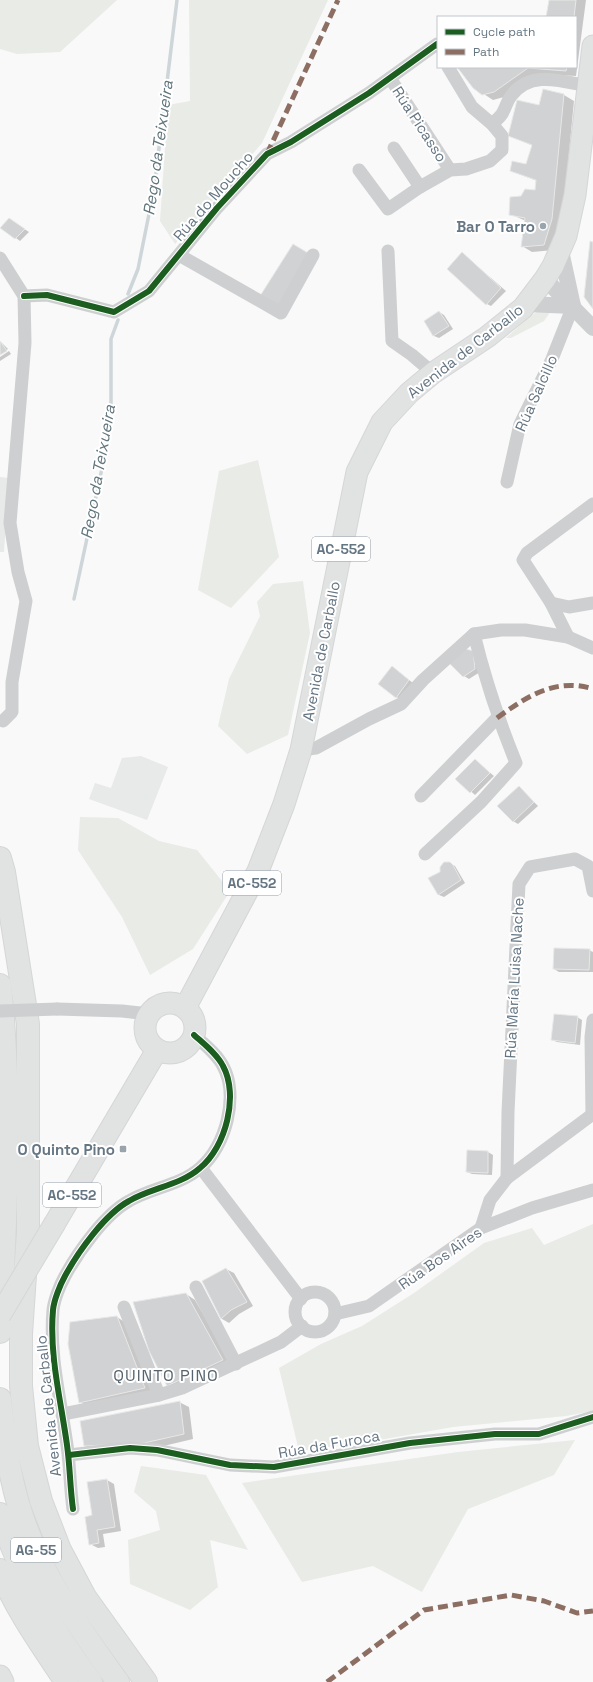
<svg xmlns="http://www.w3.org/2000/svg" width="593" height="1682" font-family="'Space Grotesk',sans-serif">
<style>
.built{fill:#e8e9e9}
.green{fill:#e8ebe6}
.shadow{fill:#0003}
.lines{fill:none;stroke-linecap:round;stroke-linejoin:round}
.stream{stroke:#ced6d9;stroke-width:3.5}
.building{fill:#d0d2d3;stroke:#e8e8e8}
.primary-casing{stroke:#d5d6d7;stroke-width:23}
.motorway-casing{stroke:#d5d6d6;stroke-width:24}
.minor{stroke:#cecfd0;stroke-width:13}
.tertiary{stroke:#cecfd0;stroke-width:16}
.primary{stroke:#e1e2e2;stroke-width:21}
.motorway{stroke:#e1e2e2;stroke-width:22}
.primary-bridge-casing{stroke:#d5d6d7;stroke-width:23;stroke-linecap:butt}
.minor-bridge{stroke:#cecfd0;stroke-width:13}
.primary-bridge{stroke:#e1e2e2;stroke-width:21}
.quiet{stroke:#8d6e63;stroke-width:5;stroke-dasharray:10 5;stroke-linecap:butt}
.cycleway-casing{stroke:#fff;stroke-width:8}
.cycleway{stroke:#1b5e20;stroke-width:6}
.poi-dot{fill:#99a4ac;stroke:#fff;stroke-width:1.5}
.labels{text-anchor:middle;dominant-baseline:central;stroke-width:4;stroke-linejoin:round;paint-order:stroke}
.shield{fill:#fff;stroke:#939fa8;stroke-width:1}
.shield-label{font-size:14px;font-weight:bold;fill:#657683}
.street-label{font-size:15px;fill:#657683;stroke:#fff}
.poi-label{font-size:15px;font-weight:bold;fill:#657683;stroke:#fff;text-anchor:end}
.water-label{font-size:16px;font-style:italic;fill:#60757c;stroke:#fff}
.neighbourhood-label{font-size:16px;letter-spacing:1px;fill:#57646e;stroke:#fff}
</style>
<rect width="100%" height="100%" fill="#f9f9f9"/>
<g class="built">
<path d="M0 477 9 478 4 552H0Z"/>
<path d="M141 756 168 767 147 820 89 799 95 783 111 788 122 758Z"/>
</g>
<g class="green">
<path d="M0 0H117L60 52 17 54 0 49Z"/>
<path d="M189 0H328L262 143 175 244 160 221 168 105 190 101Z"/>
<path d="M544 308 551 311 544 321 511 338H506L530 316Z"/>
<path d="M258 460 279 557 231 608 198 590 219 471Z"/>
<path d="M303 581 310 633 288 735 247 754 218 726 229 679 260 616 257 602 273 584Z"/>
<path d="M80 817 118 818 159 841 197 850 230 891 193 949 150 975 122 917 78 850Z"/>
<path d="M593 1224V1411L566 1416 453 1427 385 1439 299 1451 279 1368 321 1344 362 1326 414 1293 484 1243 532 1228 544 1245Z"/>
<path d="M575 1440 554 1475 468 1509 422 1592 373 1566 302 1582 242 1483 458 1452Z"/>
<path d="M141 1466 206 1475 248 1550 210 1540 218 1587 190 1610 130 1584 128 1540 160 1530 156 1511 134 1492Z"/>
</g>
<g class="shadow">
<path d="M550 0H586L576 76 539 74 504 97 493 100 473 87 458 67H576V17H547Z"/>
<path d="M544 90 564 95 574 101 562 225 554 250 532 252 522 246 526 221 510 214 522 197 536 191 537 181 511 171 526 165 533 146 509 135 540 106Z"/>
<path d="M9 219 29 232 20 241 1 227Z"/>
<path d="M462 253 506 291 491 306 487 304Z"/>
<path d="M439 312 444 315 453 329 439 338 434 336 425 322Z"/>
<path d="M0 341 8 349 0 354Z"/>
<path d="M9 351 11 354 0 361V357Z"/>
<path d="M472 652 480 672 469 679 464 676Z"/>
<path d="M392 667 413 683 401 699 396 697Z"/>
<path d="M475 760 494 776 475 795 457 779Z"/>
<path d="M519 787 538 806 518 824 513 821Z"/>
<path d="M450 863 455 866 465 883 444 897 439 895 429 878 440 872Z"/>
<path d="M589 950 593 952V972H559L554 969Z"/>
<path d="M577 1017 582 1020 580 1045 557 1042 552 1040Z"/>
<path d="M468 1151 488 1152 493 1155 492 1175 472 1174 467 1172Z"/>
<path d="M226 1269 234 1273 253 1306 239 1314 229 1323 222 1319 204 1281Z"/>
<path d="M186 1294 195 1300 233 1366 177 1391 168 1385Z"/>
<path d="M117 1317 126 1323 154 1393 90 1408 80 1402Z"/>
<path d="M179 1402 189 1407 193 1439 155 1448 95 1451 85 1446Z"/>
<path d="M107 1480 114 1484 121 1531 103 1534 105 1547 98 1548 90 1544 93 1516Z"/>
</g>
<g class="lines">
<g class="stream">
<path d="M128 294 138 269 154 189 177 0"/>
<path d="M74 599 104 459 111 406V339L118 320"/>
</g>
</g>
<g class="building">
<path d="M549 0H576L574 17H546Z"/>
<path d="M457 67H567L566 71 528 68 494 92 482 95 473 88Z"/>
<path d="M543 89 564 94 552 219 544 245 521 247 525 218 509 215 510 197 521 196 525 189 535 190 536 180 510 171 512 161 526 164 532 145 508 136 517 100 539 105Z"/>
<path d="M9 218 25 229 15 239 0 228Z"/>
<path d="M590 241 593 242V309L584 297Z"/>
<path d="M293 244 308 253 281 307 260 296Z"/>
<path d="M462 252 501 288 486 305 447 269Z"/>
<path d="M439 311 449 326 433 336 424 321Z"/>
<path d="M0 341 7 351 0 355Z"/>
<path d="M466 649 473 651 475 669 463 677 449 663Z"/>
<path d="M392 666 409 680 396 698 378 684Z"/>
<path d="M475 759 490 773 470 793 455 779Z"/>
<path d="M519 786 534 802 513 822 497 806Z"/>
<path d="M444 862H450L453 865 461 880 438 895 428 878 440 872V867Z"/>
<path d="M554 948 590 949 589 970 553 969Z"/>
<path d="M554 1014 578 1016 575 1043 551 1040Z"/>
<path d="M467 1150 488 1151V1173L466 1172Z"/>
<path d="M226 1268 247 1302 231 1310 221 1319 202 1281Z"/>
<path d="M186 1293 223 1360 167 1386 149 1351 133 1302Z"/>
<path d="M117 1316 145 1388 79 1403 68 1344 70 1322Z"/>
<path d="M180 1401 184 1434 144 1443 84 1446 80 1421Z"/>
<path d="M107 1479 115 1527 97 1530 99 1543 89 1545 85 1517 92 1515 87 1482Z"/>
</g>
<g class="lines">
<g class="primary-casing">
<g id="primary">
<circle cx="170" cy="1028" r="25"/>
<path d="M185 1008 258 871 284 804 301 750 357 472 382 422 409 393 433 373 487 337 523 308 545 279 553 266 566 236 575 195 593 46"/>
<path d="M55 1223 157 1050"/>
<path d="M0 1676 3 1682"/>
</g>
</g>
<g class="motorway-casing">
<g id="motorway">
<path d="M0 858 4 872 28 1024V1231L21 1334V1386L27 1446 41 1501 60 1550 85 1597 146 1682"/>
<path d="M0 985C12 1100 6 1216 0 1332"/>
<path d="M0 1399C4 1434 8 1469 18 1503 37 1570 78 1626 118 1682"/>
<path d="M0 1514C20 1576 52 1629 91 1682"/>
<path d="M0 1570C16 1610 42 1646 66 1682"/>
</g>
</g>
<g class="minor">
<path d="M390 78 450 170"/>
<path d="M492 124C496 120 501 117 503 112 506 107 507 101 511 96 530 70 561 81 588 86"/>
<path d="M394 148 420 187"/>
<path d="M359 170 388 209 420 187 450 170 466 169 490 161 502 150V136L492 124 472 107 448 67"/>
<path d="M388 251 392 341 412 355 433 373"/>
<path d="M179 255 281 313 313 255"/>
<path d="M0 258 24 296 25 343 10 523 18 572 26 601 12 682V712L3 721"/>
<path d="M24 296 47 295 114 312 149 291 217 208 267 154 291 142 369 93 437 44 438 46"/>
<path d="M507 482 520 424 552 359 573 306"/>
<path d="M551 603 569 607 593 603"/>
<path d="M568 637 551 603 523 560 527 553 593 504"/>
<path d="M301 750 316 748 369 719 401 704 423 680 474 634 501 630H525L568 637 593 648"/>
<path d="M421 796 497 718"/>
<path d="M425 854 481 802 516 763C499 721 485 679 474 634"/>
<path d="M57 1009 122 1011 149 1014"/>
<path d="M592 1115 591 1037 593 1020"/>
<path d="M201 1168 301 1299"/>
<path d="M507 1178 508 1112 519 884 530 867 575 859 588 866 593 891"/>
<path d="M481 1228 490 1200 507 1178 593 1114"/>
<path d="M196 1287 236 1364"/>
<circle cx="315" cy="1312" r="20"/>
<path d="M124 1307 159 1395"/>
<path d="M335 1314 369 1306 481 1228 532 1208 593 1190"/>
<path d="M63 1414 159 1395 182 1388 281 1342 302 1326"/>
<path d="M69 1455 130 1448 157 1450 230 1465 274 1467 410 1443 495 1434H539L593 1417"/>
<path d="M73 1509C70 1488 70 1466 67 1445 61 1401 49 1355 53 1310 54 1300 60 1285 65 1276 78 1252 105 1214 129 1201 151 1188 181 1185 200 1168 226 1147 239 1095 223 1066 217 1054 204 1044 194 1035"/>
</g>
<g class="tertiary">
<path d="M561 251 573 306"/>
<path d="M545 279 593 328"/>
<path d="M526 304 573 306"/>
</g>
<use href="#primary" class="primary"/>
<use href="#motorway" class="motorway"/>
<g class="primary-bridge-casing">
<path id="primary-bridge" d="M0 1315 55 1223"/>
</g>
<path class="minor-bridge" d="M0 1011 57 1009"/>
<use href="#primary-bridge" class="primary-bridge"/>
<g class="quiet">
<path d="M267 154 338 0"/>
<path d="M497 718C526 697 556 677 593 689"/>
<path d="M327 1682 424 1610 511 1595 544 1601 577 1613 593 1611"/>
</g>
<g class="cycleway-casing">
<g id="cycleway">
<path d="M24 296 47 295 114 312 149 291 217 208 267 154 291 142 369 93 437 44 438 46"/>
<path d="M69 1455 130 1448 157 1450 230 1465 274 1467 410 1443 495 1434H539L593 1417"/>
<path d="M73 1509C70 1488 70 1466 67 1445 61 1401 49 1355 53 1310 54 1300 60 1285 65 1276 78 1252 105 1214 129 1201 151 1188 181 1185 200 1168 226 1147 239 1095 223 1066 217 1054 204 1044 194 1035"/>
</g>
</g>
<use href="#cycleway" class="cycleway"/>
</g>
<g class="poi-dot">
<circle cx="543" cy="226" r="4"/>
<rect x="119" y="1145" width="8" height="8" rx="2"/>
</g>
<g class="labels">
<g class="shield">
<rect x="312" y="537" width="58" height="24" rx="3"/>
<rect x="223" y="871" width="58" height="24" rx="3"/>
<rect x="43" y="1183" width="58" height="24" rx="3"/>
<rect x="11" y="1538" width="50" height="24" rx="3"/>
</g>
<g class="shield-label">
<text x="341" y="549">AC-552</text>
<text x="252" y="883">AC-552</text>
<text x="72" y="1195">AC-552</text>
<text x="36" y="1550">AG-55</text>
</g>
<g class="street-label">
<text transform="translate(420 124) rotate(57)">Rúa Picasso</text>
<text transform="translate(213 196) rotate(-49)">Rúa do Moucho</text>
<text transform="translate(465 351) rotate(-38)">Avenida de Carballo</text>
<text transform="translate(536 393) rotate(-66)">Rúa Salcillo</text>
<text transform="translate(321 651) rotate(-79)">Avenida de Carballo</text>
<text transform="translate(514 978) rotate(-87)">Rúa María Luisa Nache</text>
<text transform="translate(440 1258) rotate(-35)">Rúa Bos Aires</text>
<text transform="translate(48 1406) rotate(-96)">Avenida de Carballo</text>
<text transform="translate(329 1444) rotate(-10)">Rúa da Furoca</text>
</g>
<g class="poi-label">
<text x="535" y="226">Bar O Tarro</text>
<text x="115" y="1149">O Quinto Pino</text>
</g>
<g class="water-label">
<text transform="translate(158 148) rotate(-82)">Rego da Teixueira</text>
<text transform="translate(98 472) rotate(-80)">Rego da Teixueira</text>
</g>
<g class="neighbourhood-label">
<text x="166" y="1375">QUINTO PINO</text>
</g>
</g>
<rect x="437" y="16" width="140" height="52" fill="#ffffff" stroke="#c1c8cd"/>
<rect x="445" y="29" width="20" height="6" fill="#1b5e20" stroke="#c1c8cd"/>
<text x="473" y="36" font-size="12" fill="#657683">Cycle path</text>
<rect x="445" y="49" width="20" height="6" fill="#8d6e63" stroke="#c1c8cd"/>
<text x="473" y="56" font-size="12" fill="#657683">Path</text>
</svg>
